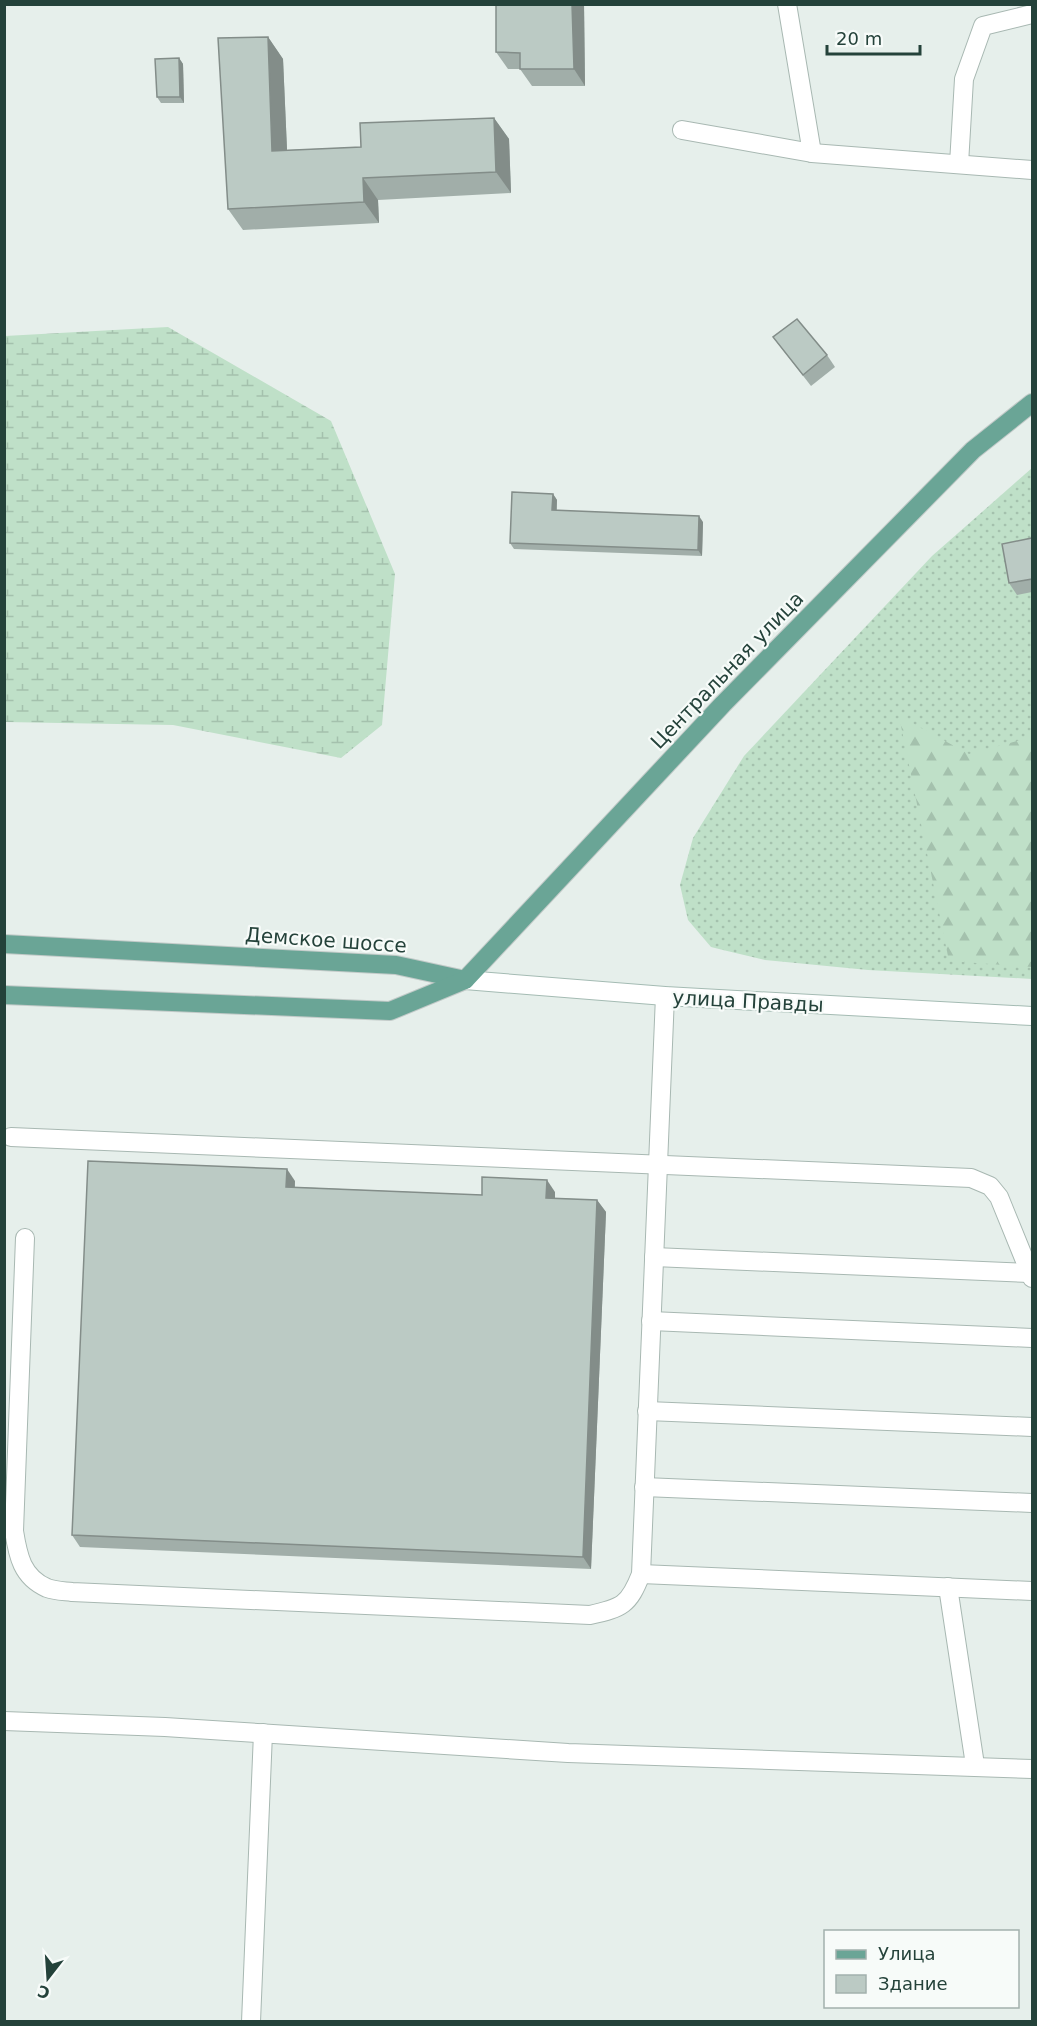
<svg xmlns="http://www.w3.org/2000/svg" width="1037" height="2026" font-family="'DejaVu Sans',sans-serif">
<style>
.grass{fill:url(#grass-dots)}
.forest{fill:url(#forest-firs)}
.wetland{fill:url(#wetland-marsh)}
.lines{fill:none;stroke-linecap:round;stroke-linejoin:round}
.lane-casing{stroke:#a8b8b2;stroke-width:20}
.street-casing{stroke:#a8b8b2;stroke-width:20}
.secondary-casing{stroke:#a4bbb3;stroke-width:20}
.primary-casing{stroke:#c2cac8;stroke-width:20}
.lane{stroke:#fff;stroke-width:18}
.street{stroke:#fff;stroke-width:18}
.secondary{stroke:#fff;stroke-width:18}
.primary{stroke:#6aa596;stroke-width:18}
.wall{fill:#a1aea9}
.shaded-wall{fill:#838d89}
.building{fill:#bbcac4;stroke:#838d89;stroke-width:1.5}
.labels{text-anchor:middle;dominant-baseline:central;stroke-width:4.5;stroke-linejoin:round;paint-order:stroke}
.street-label{font-size:20px;fill:#24423a;stroke:#f7fbf9}
</style>
<defs>
<pattern id="grass-dots" width="8" height="8" patternUnits="userSpaceOnUse" patternTransform="scale(1.5)"><rect width="8" height="8" fill="#bfe0c8"/><path d="M2 2h.1M6 6h.1" fill="none" stroke="#a4c1ad" stroke-width="1.8" stroke-linecap="round"/></pattern>
<pattern id="forest-firs" width="22" height="20" patternUnits="userSpaceOnUse" patternTransform="scale(1.5)"><rect width="22" height="20" fill="#bfe0c8"/><path d="M5 1l3.5 6h-7zM16 11l3.5 6h-7z" fill="#a4c1ad"/></pattern>
<pattern id="wetland-marsh" width="20" height="14" patternUnits="userSpaceOnUse" patternTransform="scale(1.5)"><rect width="20" height="14" fill="#bfe0c8"/><path d="M1 5h8M5 5V1M11 12h8M15 12V8" fill="none" stroke="#a4c1ad"/></pattern>
</defs>
<rect width="100%" height="100%" fill="#e6efeb"/>
<path class="grass" d="M1032 468V979L868 970 765 960 723 950 711 947 688 920 680 885 693 838 744 756 932 556Z"/>
<path class="forest" d="M899 716 969 754 1032 737V967L949 961Z"/>
<path class="wetland" d="M168 327 331 421 395 574 382 725 341 758 173 725 5 722V336Z"/>
<g class="lines">
<g class="lane-casing">
<g id="lane">
<path d="M787 4 812 153"/>
<path d="M959 164 964 79 983 26 1032 14"/>
<path d="M11 1137 971 1178 990 1186 999 1197 1032 1278"/>
<path d="M25 1238 14 1531C18 1556 22 1577 47 1588 55 1591 64 1591 72 1592L590 1615C622 1608 629 1605 641 1574L665 996"/>
<path d="M654 1257 1030 1273"/>
<path d="M651 1321 1032 1338"/>
<path d="M647 1411 1032 1427"/>
<path d="M644 1487 1032 1503"/>
<path d="M641 1574 1032 1591"/>
<path d="M948 1587 975 1765"/>
<path d="M251 2022 263 1733"/>
</g>
</g>
<g class="street-casing">
<g id="street">
<path d="M682 130 812 153 1032 170"/>
<path d="M4 1721 165 1727 568 1753 1032 1769"/>
</g>
</g>
<g class="secondary-casing">
<path id="secondary" d="M465 980 665 996 1032 1016"/>
</g>
<g class="primary-casing">
<g id="primary">
<path d="M4 944 396 965 465 980"/>
<path d="M4 995 390 1011 465 980 723 704 973 450 1032 403"/>
</g>
</g>
<use href="#lane" class="lane"/>
<use href="#street" class="street"/>
<use href="#secondary" class="secondary"/>
<use href="#primary" class="primary"/>
</g>
<g class="wall">
<path d="M584 4 585 86H532L520 69H508L496 52Z"/>
<path d="M268 37 283 59 287 150 361 147 494 118 509 139 511 193 378 200 379 223 243 230 228 209Z"/>
<path d="M179 58 183 64 184 103H161L157 97Z"/>
<path d="M773 337 827 355 835 367 811 386Z"/>
<path d="M553 494 557 500V510L703 522 702 556 514 549 510 543Z"/>
<path d="M1032 538V592L1017 595 1009 583Z"/>
<path d="M295 1181V1187L482 1195 555 1192V1198L597 1200 606 1212 591 1569 80 1547 72 1535Z"/>
</g>
<g class="shaded-wall">
<path d="M572 4H584L585 86 574 69Z"/>
<path d="M268 37 283 59 288 172 272 151Z"/>
<path d="M179 58 183 64 184 103 180 97Z"/>
<path d="M494 118 509 139 511 193 496 172Z"/>
<path d="M363 178 378 200 379 223 364 202Z"/>
<path d="M553 494 557 500 556 516 552 510Z"/>
<path d="M699 516 703 522 702 556 698 550Z"/>
<path d="M287 1169 295 1181 294 1198 286 1187Z"/>
<path d="M547 1180 555 1192V1210L546 1198Z"/>
<path d="M597 1200 606 1212 591 1569 583 1557Z"/>
</g>
<g class="building">
<path d="M496 4H572L574 69H520V53L496 52Z"/>
<path d="M268 37 272 151 361 147 360 123 494 118 496 172 363 178 364 202 228 209 218 38Z"/>
<path d="M179 58 180 97H157L155 59Z"/>
<path d="M797 319 827 355 803 375 773 337Z"/>
<path d="M512 492 553 494 552 510 699 516 698 550 510 543Z"/>
<path d="M1032 538V579L1009 583 1002 544Z"/>
<path d="M88 1161 287 1169 286 1187 482 1195V1177L547 1180 546 1198 597 1200 583 1557 72 1535Z"/>
</g>
<g class="labels">
<g class="street-label">
<text transform="translate(727 670) rotate(-46)">Центральная улица</text>
<text transform="translate(326 940) rotate(4)">Демское шоссе</text>
<text transform="translate(748 1001) rotate(3)">улица Правды</text>
</g>
</g>
<rect width="1037" height="2026" fill="none" stroke="#24423a" stroke-width="12"/>
<rect x="824" y="1930" width="195" height="78" fill="#f7fbf9" stroke="#a3b1ad" stroke-width="1.5"/>
<rect x="836" y="1950" width="30" height="9" fill="#6aa596" stroke="#a3b1ad" stroke-width="1.5"/>
<text x="878" y="1960" font-size="18" fill="#24423a">Улица</text>
<rect x="836" y="1975" width="30" height="18" fill="#bbcac4" stroke="#a3b1ad" stroke-width="1.5"/>
<text x="878" y="1990" font-size="18" fill="#24423a">Здание</text>
<g transform="translate(48 1978) rotate(197)" stroke="#f7fbf9" stroke-width="4.5" paint-order="stroke">
<path d="M0-4.5L10 22L0 15L-10 22Z" fill="#24423a"/>
<text y="-9" font-size="16" font-weight="bold" text-anchor="middle" fill="#24423a">С</text>
</g>
<path d="M827 45v9h93v-9" fill="none" stroke="#24423a" stroke-width="3"/>
<text x="836" y="45" font-size="18" fill="#24423a" stroke="#f7fbf9" stroke-width="4.5" paint-order="stroke">20 m</text>
</svg>
